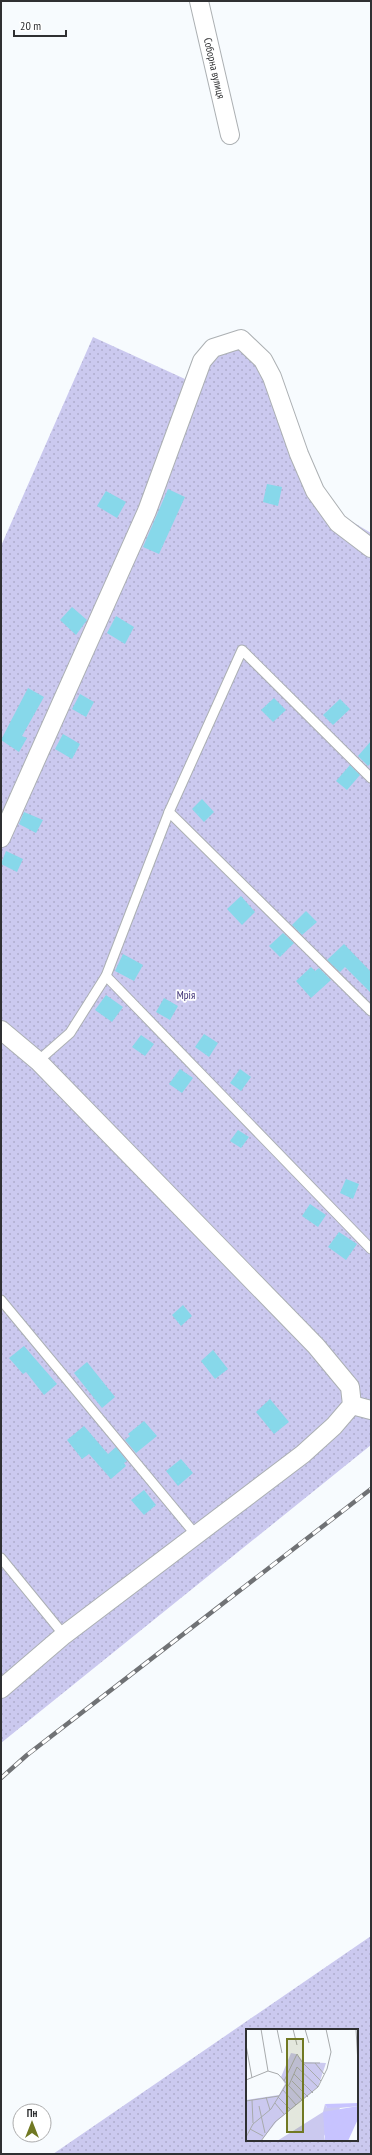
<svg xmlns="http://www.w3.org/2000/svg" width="372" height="2155" font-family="'PT Sans Narrow',sans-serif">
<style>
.green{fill:url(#green-dots);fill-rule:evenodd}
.building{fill:#87d8ea}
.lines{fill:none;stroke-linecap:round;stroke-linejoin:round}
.service-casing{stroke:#acb0b3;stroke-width:11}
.minor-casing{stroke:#acb0b3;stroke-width:20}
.service{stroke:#fff;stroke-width:9}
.minor{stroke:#fff;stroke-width:18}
.rail-casing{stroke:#707275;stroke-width:4.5}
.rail{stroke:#fff;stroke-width:3;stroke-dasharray:9;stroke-linecap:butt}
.labels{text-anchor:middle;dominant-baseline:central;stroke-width:3.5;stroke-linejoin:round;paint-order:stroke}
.street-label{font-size:11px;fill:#2f3032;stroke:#fff}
.park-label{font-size:11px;fill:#3b2e73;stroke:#fff}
.inset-road{fill:none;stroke:#a7aaac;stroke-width:1}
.view{fill:#717923;fill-opacity:0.15;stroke:#717923;stroke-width:2}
.inset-edge{fill:none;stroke:#2f3032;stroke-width:2}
</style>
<defs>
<pattern id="green-dots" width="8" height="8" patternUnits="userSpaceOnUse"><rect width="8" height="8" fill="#cbc9ef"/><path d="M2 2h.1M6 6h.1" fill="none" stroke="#afadcd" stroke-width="1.8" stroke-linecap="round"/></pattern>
</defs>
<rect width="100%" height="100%" fill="#f7fbfe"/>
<g class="green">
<path d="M244 333 324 489 346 518 371 533V1445L1 1743V546L93 337 185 379 194 356 213 339Z"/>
<path d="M371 1936V2154H53ZM247 2030H357V2140H247Z"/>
</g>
<g class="building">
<path d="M267 484 282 487 278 506 263 502Z"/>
<path d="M168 489 185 497 159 554 143 547Z"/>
<path d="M106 491 126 502 117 518 97 506Z"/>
<path d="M72 607 87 620 76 635 60 620Z"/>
<path d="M116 616 134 627 125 644 107 633Z"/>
<path d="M28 688 44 697 22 736 27 738 19 752 1 740Z"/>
<path d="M80 694 94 702 86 717 72 709Z"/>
<path d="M274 698 286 710 273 722 261 710Z"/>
<path d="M340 699 350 709 333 725 323 715Z"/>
<path d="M63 734 80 744 72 759 55 749Z"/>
<path d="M371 741V763L368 766 358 756Z"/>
<path d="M350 765 360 775 347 790 336 781Z"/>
<path d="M202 799 214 812 204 822 192 809Z"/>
<path d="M24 812 43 820 36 833 19 824Z"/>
<path d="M6 851 23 859 17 872 1 864Z"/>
<path d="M241 896 255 912 242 925 227 909Z"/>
<path d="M306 911 317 922 302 935 292 925Z"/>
<path d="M283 933 294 943 280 957 269 946Z"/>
<path d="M344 944 371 972V993L345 967 340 972 327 960Z"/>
<path d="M123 954 143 965 134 981 115 971Z"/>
<path d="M311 967 315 971 319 968 331 980 311 998 296 981Z"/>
<path d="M106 995 123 1007 112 1022 95 1010Z"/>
<path d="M164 998 178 1006 170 1020 156 1012Z"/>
<path d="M204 1034 218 1043 209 1057 195 1047Z"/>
<path d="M141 1035 154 1044 145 1056 132 1047Z"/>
<path d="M180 1069 193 1078 182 1093 169 1084Z"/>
<path d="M240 1069 251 1077 241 1091 230 1083Z"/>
<path d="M238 1130 249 1137 241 1148 230 1141Z"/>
<path d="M346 1179 359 1184 353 1199 340 1193Z"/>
<path d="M310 1204 326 1215 318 1227 302 1216Z"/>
<path d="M339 1232 357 1244 346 1260 328 1247Z"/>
<path d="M183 1305 192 1316 181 1326 172 1315Z"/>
<path d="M24 1346 57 1384 44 1395 26 1372 23 1374 9 1358Z"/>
<path d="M213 1350 228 1369 215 1379 201 1361Z"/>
<path d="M87 1362 115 1397 102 1408 74 1373Z"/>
<path d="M270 1399 289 1422 274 1434 256 1412Z"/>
<path d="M144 1421 157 1436 136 1453 125 1440 130 1436 128 1434Z"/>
<path d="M84 1426 108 1454 116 1447 127 1461 124 1463 126 1466 111 1479 89 1454 82 1459 67 1440Z"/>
<path d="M181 1459 193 1473 178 1486 166 1471Z"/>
<path d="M144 1490 156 1505 144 1515 131 1500Z"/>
</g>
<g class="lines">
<g class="service-casing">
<g id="service">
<path d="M169 812 371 1011"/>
<path d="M106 976 371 1249"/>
<path d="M38 1061 70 1033 106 976 169 812 242 650 371 778"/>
<path d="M1 1300 196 1535"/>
<path d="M1 1558 64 1635"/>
</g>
</g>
<g class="minor-casing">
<g id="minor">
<path id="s1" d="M199 1 230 135"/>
<path d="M1 838 147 511 202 361 213 348 241 339 263 360 272 377 299 454 315 491 338 523 371 548"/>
<path d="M1 1030 38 1061 316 1346 350 1387 352 1405 334 1426 303 1454 64 1635 1 1689"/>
<path d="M352 1405 371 1410"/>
</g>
</g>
<use href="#service" class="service"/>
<use href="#minor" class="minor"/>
<g class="rail-casing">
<path id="rail" d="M1 1778 27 1755 371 1489"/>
</g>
<use href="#rail" class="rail"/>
</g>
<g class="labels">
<g class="street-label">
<text stroke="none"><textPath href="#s1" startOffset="69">Соборна вулиця</textPath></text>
</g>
<g class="park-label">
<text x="186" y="995">Мрія</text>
</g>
</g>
<g transform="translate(246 2029)">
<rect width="112" height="112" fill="#f7fbfe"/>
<path d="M45 24 50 25 58 33 80 34 72 58 31 92 15 112H0V71L33 66 39 55 35 48ZM79 75 81 79 94 76 112 77 94 79 78 107 79 112H31L77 83Z" fill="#cbc9ef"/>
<path d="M112 74V77L81 79 79 75ZM112 77V90L102 112H79L77 83Z" fill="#c7c3ff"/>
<path class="inset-road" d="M15 0 22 42M31 0 36 24M47 0 51 16M59 0 63 14M110 0 112 35M0 16 6 49M51 25 56 33 75 52M58 34H74M69 34 78 45M48 45 67 64M0 51 22 42M38 52 51 25M46 52 62 68M43 56 51 38 72 58M37 61 50 76M20 68 24 81M32 68 44 80M6 71 7 94M56 71 72 58 81 40 85 23 80 0M0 72 33 67M29 74 38 85M13 77 19 104M4 100 17 107M0 108 7 95 25 80 41 54M15 112 29 93 56 71 32 45 22 42"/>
<path class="view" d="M41 10H57V103H41Z"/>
<rect width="112" height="112" class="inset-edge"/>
</g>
<rect width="372" height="2155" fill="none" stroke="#2f3032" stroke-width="4"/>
<g transform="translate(32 2123)"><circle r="19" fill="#ffffff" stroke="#acacad"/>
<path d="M0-3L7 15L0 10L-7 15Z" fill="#717923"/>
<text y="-6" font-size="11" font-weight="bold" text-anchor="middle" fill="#2f3032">Пн</text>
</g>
<path d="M14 30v6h52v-6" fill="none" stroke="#2f3032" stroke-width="2"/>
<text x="20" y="30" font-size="12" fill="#2f3032" stroke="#ffffff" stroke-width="3" paint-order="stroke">20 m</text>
</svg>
